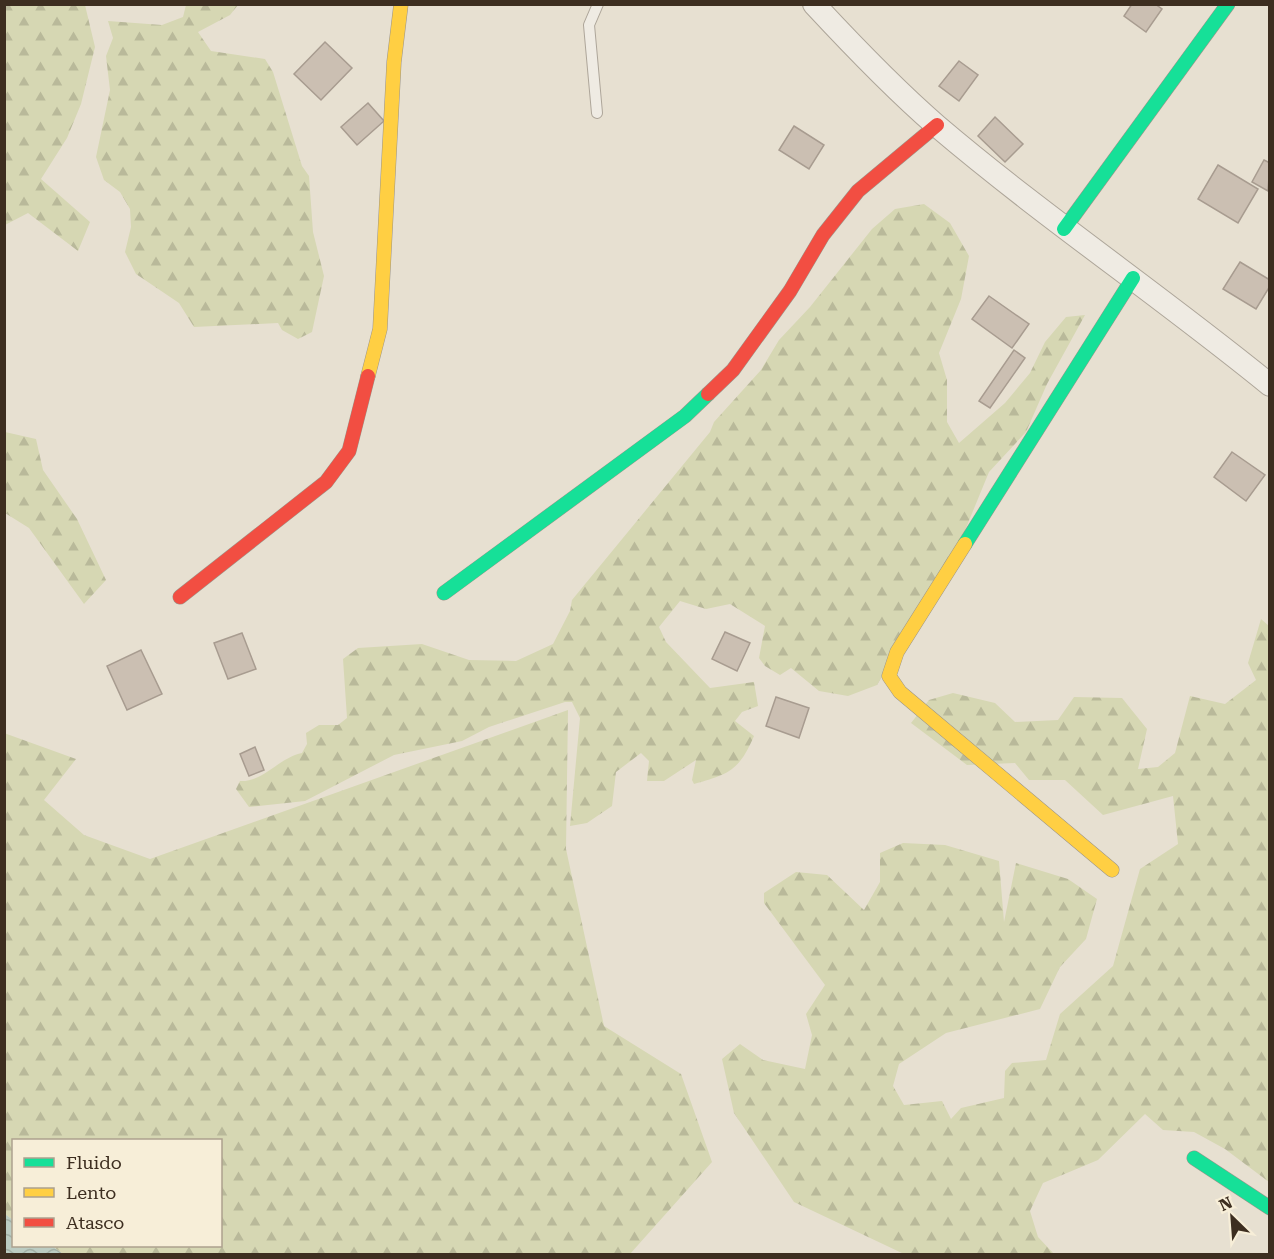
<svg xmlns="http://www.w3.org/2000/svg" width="1274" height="1259" font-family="'Roboto Serif',serif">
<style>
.forest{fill:url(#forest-firs)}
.water{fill:url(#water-waves)}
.building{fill:#cbbfb2;stroke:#a89c90;stroke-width:1.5}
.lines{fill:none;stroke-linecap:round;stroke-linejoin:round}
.lane-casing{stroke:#ada599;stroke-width:12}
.street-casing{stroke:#ada599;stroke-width:24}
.fast-casing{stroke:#9c958a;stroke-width:15}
.slow-casing{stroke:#9c958a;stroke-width:15}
.jam-casing{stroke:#9c958a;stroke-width:15}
.lane{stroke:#efebe3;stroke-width:10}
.street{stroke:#efebe3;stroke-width:22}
.fast{stroke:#16e098;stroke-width:14}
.slow{stroke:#ffcf43;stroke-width:14}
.jam{stroke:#f24e42;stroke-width:14}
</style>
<defs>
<pattern id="forest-firs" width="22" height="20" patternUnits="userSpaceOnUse" patternTransform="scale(1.5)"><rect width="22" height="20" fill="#d6d7b3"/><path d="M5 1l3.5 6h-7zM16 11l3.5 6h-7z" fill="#b9b99a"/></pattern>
<pattern id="water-waves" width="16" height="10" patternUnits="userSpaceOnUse" patternTransform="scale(1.5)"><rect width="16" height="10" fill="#bcccc2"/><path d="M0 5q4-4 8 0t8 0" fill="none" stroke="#a2b0a6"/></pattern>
</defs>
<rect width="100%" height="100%" fill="#e7e0d1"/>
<g class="forest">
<path d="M5 4 85 5 95 47 81 104 67 138 41 179 90 222 78 251 28 213 5 225Z"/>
<path d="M186 5H238L230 15 198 32 211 51 265 59 273 72 302 166 309 176 313 232 324 276 312 332 298 339 282 330 278 323 194 327 179 303 136 274 125 252 131 227 130 209 120 192 104 180 96 157 110 90 106 56 113 38 108 21 162 25 183 17Z"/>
<path d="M924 204 950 223 969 256 961 299 939 353 947 380V422L959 443 1005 403 1030 373 1045 342 1066 317 1085 315 1047 384 1026 432 989 472 959 545 877 685 848 696 819 691 791 668 780 675 765 666 759 658 765 626 730 604 706 609 680 601 659 627 666 642 710 688 754 682 758 706 742 712 735 721 754 736C739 771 729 774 694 784L692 780 696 760 664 781H647L649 761 641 753 616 772 612 806 587 823 570 826 580 718 572 702H565L489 727 462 741 394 755 305 801 249 807 236 789 240 781C264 782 278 758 302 753L307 744 306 733 319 725H338L347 718 343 659 358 648 422 644 469 660 516 661 553 644 570 611 572 600 710 432 714 422 761 370 779 340 810 307 872 229 895 209Z"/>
<path d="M5 432 36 439 43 470 77 519 106 580 84 604 29 528 5 513Z"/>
<path d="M1261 619 1269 626V1182L1225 1149 1194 1132 1163 1130 1145 1114 1098 1160 1043 1183 1030 1211 1038 1237 1054 1254H904L794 1202 734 1113 722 1059 740 1044 763 1060 805 1069 812 1035 806 1014 825 985 764 903V893L796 872 827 875 864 910 880 882V853L903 843 945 845 999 861 1004 922 1016 863 1068 879 1097 899 1086 939 1060 967 1040 1009 946 1033 899 1064 893 1086 904 1105 942 1101 951 1119 961 1108 1004 1098 1005 1071 1012 1063 1046 1060 1060 1014 1113 966 1140 869 1178 844 1173 796 1103 815 1065 780H1029L1015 763 967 765 911 723 929 700 953 693 995 703 1015 722 1058 720 1074 697 1122 698 1147 729 1138 769 1158 767 1175 753 1190 696 1225 704 1256 680 1248 663Z"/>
<path d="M568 710 566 849 604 1026 681 1074 712 1162 630 1254H63L52 1246H220V1140H14L13 1220 5 1214 4 733 76 759 44 800 84 835 150 859Z"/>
</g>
<path class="water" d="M5 1214 13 1220 14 1246H52L63 1254H5Z"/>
<g class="building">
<path d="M1132 4H1155L1162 9 1146 32 1124 16Z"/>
<path d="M325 42 352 68 321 100 294 74Z"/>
<path d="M959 61 978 75 959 101 939 86Z"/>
<path d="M368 103 384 121 357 145 341 127Z"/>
<path d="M995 117 1023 144 1005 162 978 136Z"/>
<path d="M794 126 824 145 809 169 779 150Z"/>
<path d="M1264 160 1270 163 1268 191 1252 182Z"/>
<path d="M1218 165 1258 189 1238 223 1198 199Z"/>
<path d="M1240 262 1270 280V286L1256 309 1223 289Z"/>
<path d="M989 296 1029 324 1012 348 972 319Z"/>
<path d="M1014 350 1025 358 990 408 979 401Z"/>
<path d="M1232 452 1265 475 1246 501 1214 477Z"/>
<path d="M725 632 750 643 737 671 712 659Z"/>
<path d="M242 633 256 669 228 679 214 643Z"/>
<path d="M141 650 162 694 127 710 107 666Z"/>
<path d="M776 697 809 708 799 738 766 726Z"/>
<path d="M255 747 264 770 249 776 240 754Z"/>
</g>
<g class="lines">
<g class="lane-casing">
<path id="lane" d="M597 113 589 25 598 4"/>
</g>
<g class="street-casing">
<path id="street" d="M814 4C853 46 893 88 937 126 1044 217 1161 296 1270 385"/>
</g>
<g class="fast-casing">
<g id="fast">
<path d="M1064 229 1228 4"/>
<path d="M965 544 1133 278"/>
<path d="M444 593 685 416 708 394"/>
<path d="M1194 1158 1270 1208"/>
</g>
</g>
<g class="slow-casing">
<g id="slow">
<path d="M368 376 380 329 394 62 401 4"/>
<path d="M965 544 897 652 889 676 900 692 1112 870"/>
</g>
</g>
<g class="jam-casing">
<g id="jam">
<path d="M708 394 733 370 790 291 823 235 858 191 937 125"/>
<path d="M180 597 326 482 349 451 368 376"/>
</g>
</g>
<use href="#lane" class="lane"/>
<use href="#street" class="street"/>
<use href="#fast" class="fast"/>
<use href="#slow" class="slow"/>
<use href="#jam" class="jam"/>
</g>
<rect width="1274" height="1259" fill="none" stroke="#3d2e20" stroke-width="12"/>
<rect x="12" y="1139" width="210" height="108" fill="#f7eed8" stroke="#ada18e" stroke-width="1.5"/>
<rect x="24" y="1158" width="30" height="9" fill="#16e098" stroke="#ada18e" stroke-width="1.5"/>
<text x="66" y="1169" font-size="18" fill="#3d2e20">Fluido</text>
<rect x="24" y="1188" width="30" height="9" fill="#ffcf43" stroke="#ada18e" stroke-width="1.5"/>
<text x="66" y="1199" font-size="18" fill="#3d2e20">Lento</text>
<rect x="24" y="1218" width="30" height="9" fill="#f24e42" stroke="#ada18e" stroke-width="1.5"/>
<text x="66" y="1229" font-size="18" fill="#3d2e20">Atasco</text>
<g transform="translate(1232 1217) rotate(335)" stroke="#f7eed8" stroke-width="4.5" paint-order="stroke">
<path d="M0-4.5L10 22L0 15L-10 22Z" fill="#3d2e20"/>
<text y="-9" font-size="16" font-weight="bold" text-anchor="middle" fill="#3d2e20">N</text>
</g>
</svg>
